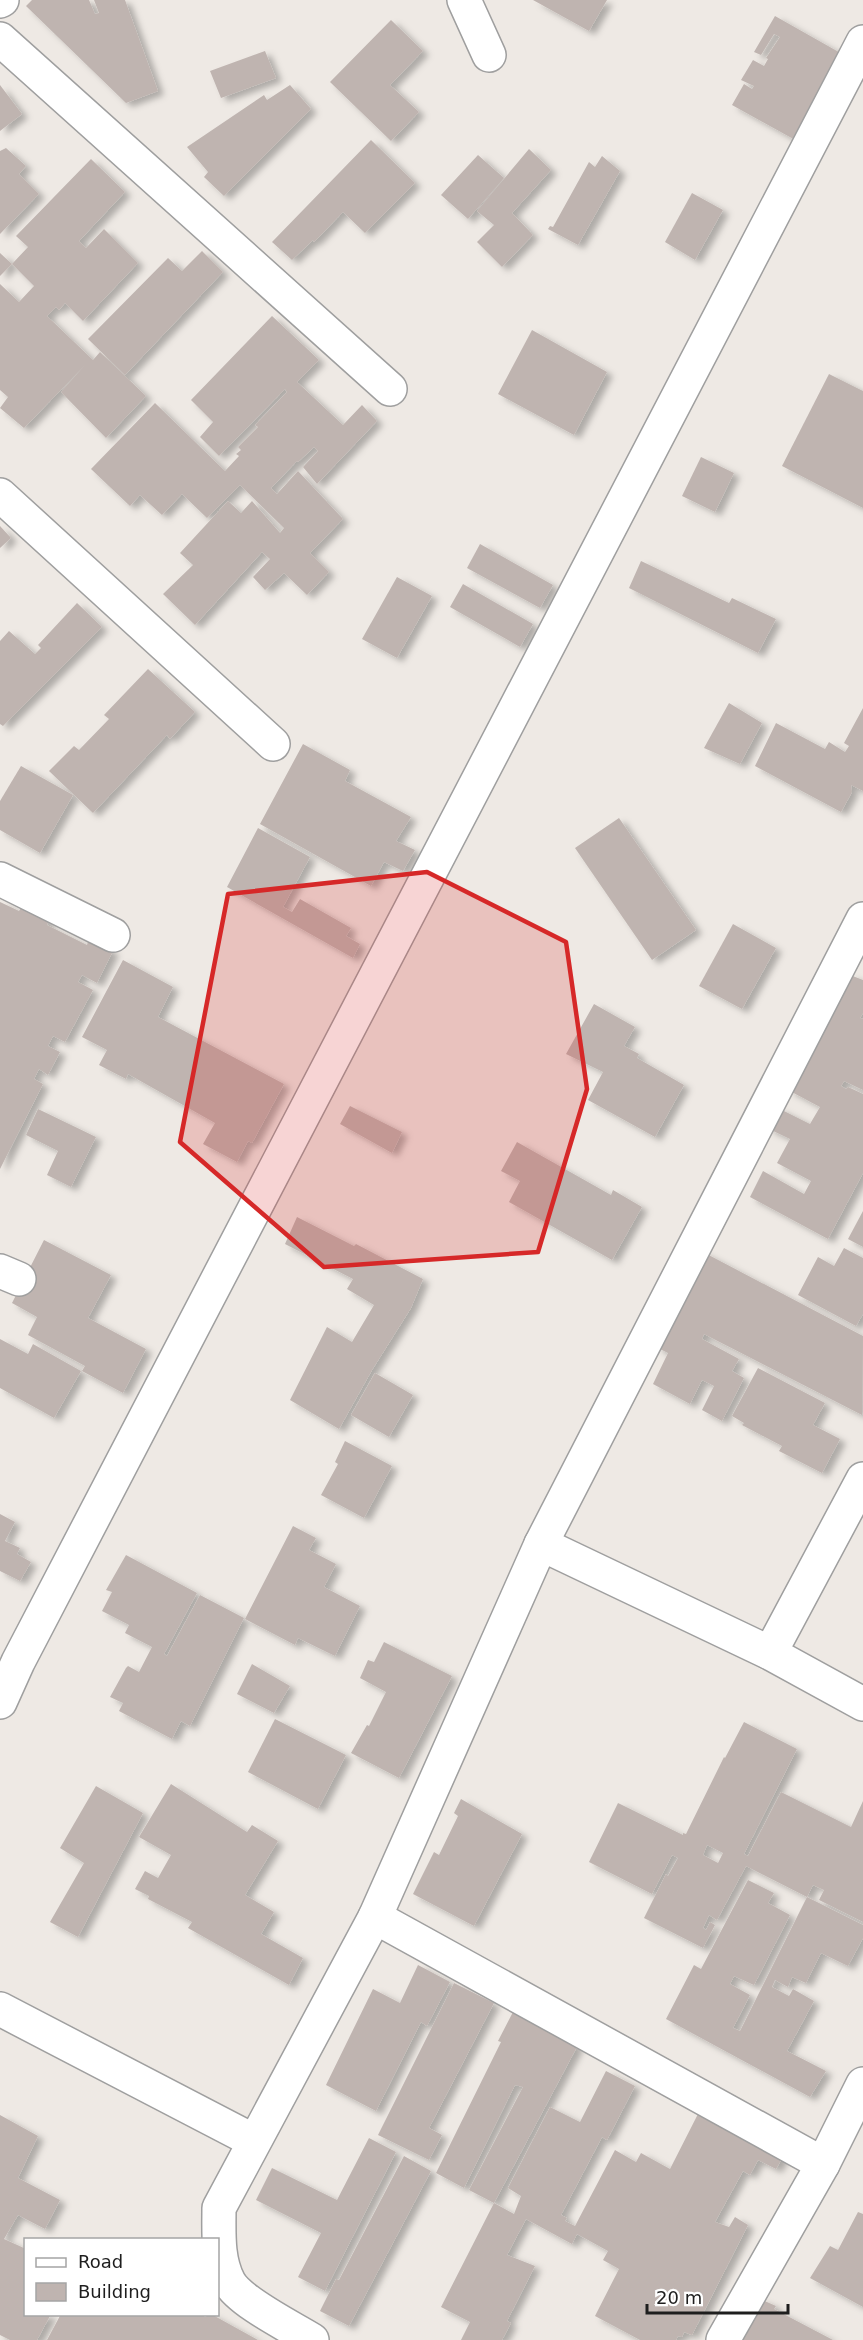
<svg xmlns="http://www.w3.org/2000/svg" width="863" height="2340" font-family="'DejaVu Sans',sans-serif">
<style>
.building{fill:#bfb4b0;fill-rule:evenodd;filter:url(#shadow)}
.lines{fill:none;stroke-linecap:round;stroke-linejoin:round}
.minor-casing{stroke:#9f9f9f;stroke-width:36}
.minor{stroke:#fff;stroke-width:33}
.marked{fill:#d62828;fill-opacity:0.2;stroke:#d62828;stroke-width:4.5;stroke-linejoin:round}
</style>
<defs>
<filter id="shadow"><feDropShadow dx="6" dy="4" stdDeviation="3" flood-color="#0004"/></filter>
</defs>
<rect width="100%" height="100%" fill="#eee9e4"/>
<g class="building">
<path d="M32 0H89L95 14 99 13 94 0H125L158 91 126 103 26 6Z"/>
<path d="M533 0H607L589 31Z"/>
<path d="M775 16 844 55 797 141 732 105 744 84 752 89 754 86 741 80 753 60 764 66 768 59 766 58 780 37 774 34 761 55 754 52Z"/>
<path d="M391 20 423 51 390 85 419 112 391 141 330 82Z"/>
<path d="M265 51 276 78 221 98 210 71Z"/>
<path d="M0 85 22 114 0 131Z"/>
<path d="M290 85 311 109 224 196 204 177 208 172 187 147 264 95 267 100Z"/>
<path d="M371 140 415 183 365 233 343 212 314 242 313 240 292 260 272 242Z"/>
<path d="M6 148 26 166 19 174 39 194 0 234V151Z"/>
<path d="M529 149 551 170 512 213 533 235 502 267 477 242 494 225 477 211Z"/>
<path d="M478 155 504 178 468 219 441 195Z"/>
<path d="M602 156 620 171 578 245 548 229 550 226 553 227 589 162 595 167Z"/>
<path d="M91 159 125 192 79 241 86 248 104 229 138 263 83 321 65 303 59 310 56 307 47 316 93 360 100 352 146 396 106 438 61 392 85 365 24 428 0 408 8 397 0 390V284L19 302 34 286 12 264 28 247 16 236Z"/>
<path d="M692 193 723 210 695 260 665 242Z"/>
<path d="M202 251 223 272 125 375 88 339 168 258 182 271Z"/>
<path d="M0 253 12 264 0 276Z"/>
<path d="M272 316 319 360 297 382 343 425 362 405 377 421 317 484 303 467 318 451 314 447 298 462 297 461 271 488 277 494 298 471 343 519 310 553 329 572 307 595 284 573 265 590 253 577 270 559 262 552 195 625 163 594 193 565 180 553 228 501 241 513 252 501 280 533 284 528 240 485 207 518 182 494 162 515 140 495 130 506 91 469 155 403 225 471 239 456 236 454 241 450 238 447 258 427 255 425 287 392 285 389 219 456 200 437 213 422 191 400Z"/>
<path d="M532 330 607 372 574 435 498 394Z"/>
<path d="M829 374 863 391V508L782 466Z"/>
<path d="M701 457 734 473 715 512 682 496Z"/>
<path d="M0 526 11 538 0 548Z"/>
<path d="M480 544 553 585 540 608 467 568Z"/>
<path d="M641 561 729 603 732 598 776 619 758 653 629 588Z"/>
<path d="M397 577 432 596 397 658 362 639Z"/>
<path d="M463 584 533 624 520 647 450 607Z"/>
<path d="M77 603 102 627 3 726 0 724V641L9 631 35 654 41 648 38 645Z"/>
<path d="M148 669 195 712 170 739 167 735 93 813 49 771 74 746 79 750 109 719 104 715Z"/>
<path d="M729 703 762 723 740 764 704 748Z"/>
<path d="M863 708V791L851 785 852 792 841 812 755 766 776 723 825 749 829 742 845 752 849 746 844 743Z"/>
<path d="M303 744 350 770 345 781 411 817 396 841 415 850 403 871 384 862 371 886 260 824Z"/>
<path d="M21 766 73 795 40 853 0 830V801Z"/>
<path d="M619 818 696 930 652 960 575 848Z"/>
<path d="M258 828 310 857 283 907 292 912 300 899 351 928 346 936 360 944 353 958 227 887Z"/>
<path d="M0 902 19 911 22 906 49 920 47 925 87 945 89 938 113 951 97 983 82 975 78 982 93 990 65 1042 53 1036 48 1046 60 1052 48 1075 39 1069 34 1079 43 1084 0 1169Z"/>
<path d="M733 924 776 948 742 1009 699 986Z"/>
<path d="M123 960 173 987 158 1017 284 1084 252 1143 248 1141 237 1162 203 1144 215 1123 128 1074 126 1079 99 1065 107 1050 82 1037Z"/>
<path d="M850 975 863 980V1013L860 1018 863 1019V1090L844 1081 841 1086 846 1089 848 1087 863 1094V1173L828 1239 750 1197 763 1171 804 1194 811 1181 777 1163 790 1139 767 1128 778 1108 810 1124 820 1107 788 1090Z"/>
<path d="M594 1004 635 1027 624 1046 639 1054 637 1058 684 1085 655 1137 588 1100 603 1072 566 1054Z"/>
<path d="M350 1106 402 1132 392 1153 340 1124Z"/>
<path d="M38 1109 96 1137 71 1187 47 1175 58 1151 26 1135Z"/>
<path d="M517 1142 611 1195 613 1190 642 1207 612 1260 509 1202 520 1181 501 1171Z"/>
<path d="M863 1211V1247L848 1239Z"/>
<path d="M297 1217 354 1246 356 1244 423 1279 411 1308 372 1370 339 1429 290 1400 327 1327 352 1342 374 1305 347 1289 353 1279 285 1244Z"/>
<path d="M44 1240 111 1275 88 1318 146 1349 123 1393 82 1371 85 1366 28 1335 37 1317 12 1303Z"/>
<path d="M844 1248 863 1258V1314L856 1326 798 1295 818 1257 834 1266Z"/>
<path d="M701 1251 863 1336 862 1415 704 1334 702 1339 739 1359 732 1371 744 1378 722 1421 702 1410 714 1386 702 1380 690 1404 653 1384 668 1353 656 1347Z"/>
<path d="M0 1339 28 1354 33 1344 81 1371 54 1418 0 1388Z"/>
<path d="M758 1368 825 1403 813 1425 840 1439 822 1473 779 1451 782 1446 742 1425 744 1423 732 1416Z"/>
<path d="M375 1373 413 1395 389 1437 351 1415Z"/>
<path d="M345 1441 392 1466 364 1518 321 1495 338 1464 335 1462Z"/>
<path d="M0 1514 15 1522 5 1541 20 1548 17 1554 31 1562 20 1581 0 1571Z"/>
<path d="M293 1526 316 1538 309 1550 336 1564 324 1587 360 1606 335 1656 298 1638 295 1645 245 1619Z"/>
<path d="M126 1555 197 1593 164 1654 167 1656 200 1595 244 1618 190 1726 181 1721 172 1739 119 1711 123 1703 110 1697 126 1668 128 1666 139 1672 152 1647 125 1633 129 1625 102 1611 112 1592 106 1590Z"/>
<path d="M384 1642 452 1676 399 1778 351 1753 367 1725 369 1726 386 1692 360 1678 368 1660 374 1662Z"/>
<path d="M252 1664 290 1686 274 1713 237 1694Z"/>
<path d="M275 1719 346 1755 318 1809 248 1772Z"/>
<path d="M744 1722 797 1749 744 1854 748 1856 781 1792 851 1827 863 1801V1922L819 1900 824 1890 813 1885 807 1897 746 1866 717 1920 709 1915 703 1928 706 1930 710 1922 715 1925 703 1948 644 1918 666 1874 668 1876 678 1858 672 1855 652 1894 589 1862 618 1803 683 1835V1833L686 1834 724 1757 725 1758ZM707 1845 723 1853 718 1863 703 1855Z"/>
<path d="M171 1784 247 1832 252 1825 278 1841 245 1895 274 1912 261 1934 303 1958 289 1985 188 1928 192 1922 148 1899 149 1896 135 1889 145 1871 158 1878 171 1855 139 1837Z"/>
<path d="M96 1786 143 1813 78 1937 50 1922 84 1863 60 1848Z"/>
<path d="M461 1799 522 1834 474 1926 413 1894 434 1852 439 1855 458 1816 454 1813Z"/>
<path d="M748 1880 774 1893 768 1903 790 1915 754 1985 734 1976 730 1984 750 1995 733 2028 740 2031 807 1897 863 1925V1938L848 1966 821 1953 806 1983 792 1977 788 1987 775 1980 772 1987 789 1996 793 1989 814 2001 787 2051 826 2071 810 2097 666 2019 694 1965 701 1969Z"/>
<path d="M418 1965 450 1982 427 2026 421 2022 376 2111 326 2085 373 1989 400 2003Z"/>
<path d="M454 1983 494 2003 429 2128 442 2135 429 2160 378 2135Z"/>
<path d="M513 2012 578 2045 494 2203 469 2190 523 2087 515 2085 464 2188 436 2173 501 2042 498 2041Z"/>
<path d="M606 2071 635 2086 607 2140 602 2137 561 2215 567 2218 565 2221 575 2226 615 2150 636 2162 641 2153 670 2169 699 2112 784 2155 776 2169 758 2160 750 2175 743 2171 715 2222 729 2227 735 2217 748 2225 692 2335 684 2332 682 2337 678 2336 676 2340H640L595 2316 619 2269 603 2260 608 2251 577 2234 572 2244 526 2219 507 2255 535 2266 507 2321 511 2323 502 2340H461L470 2322 441 2307 494 2203 514 2214 521 2196 508 2188 550 2107 580 2122Z"/>
<path d="M0 2115 38 2136 18 2178 60 2200 45 2229 18 2215 4 2239 26 2249V2314H51L37 2340H10L0 2335Z"/>
<path d="M369 2138 396 2152 325 2291 298 2277 321 2233 256 2200 272 2168 337 2200Z"/>
<path d="M404 2156 431 2171 349 2326 320 2311 336 2279 339 2280Z"/>
<path d="M858 2212 863 2214V2307L810 2278 830 2246 838 2250Z"/>
<path d="M760 2299 776 2306 774 2309 833 2340H738Z"/>
<path d="M61 2314H201L205 2317 211 2314 258 2340H47Z"/>
</g>
<g class="lines">
<g class="minor-casing">
<g id="minor">
<path d="M464 0 489 55"/>
<path d="M0 1 2 0"/>
<path d="M0 39 390 389"/>
<path d="M0 495 273 744"/>
<path d="M0 879 113 935"/>
<path d="M0 1271 19 1279"/>
<path d="M541 1544 770 1653 863 1704"/>
<path d="M770 1653 863 1479"/>
<path d="M0 1702 18 1662 863 42"/>
<path d="M375 1917 823 2164"/>
<path d="M0 2009 254 2141"/>
<path d="M312 2340C291 2327 240 2302 229 2282 217 2259 219 2233 219 2208L375 1917 541 1544 863 919"/>
<path d="M723 2340 823 2164 863 2084"/>
</g>
</g>
<use href="#minor" class="minor"/>
</g>
<path class="marked" d="M427 872 566 942 587 1089 538 1252 324 1267 180 1142 228 894Z"/>
<rect x="24" y="2238" width="195" height="78" fill="#ffffff" stroke="#a5a5a5" stroke-width="1.5"/>
<rect x="36" y="2258" width="30" height="9" fill="#ffffff" stroke="#a5a5a5" stroke-width="1.5"/>
<text x="78" y="2268" font-size="18" fill="#1e1e1e">Road</text>
<rect x="36" y="2283" width="30" height="18" fill="#bfb4b0" stroke="#a5a5a5" stroke-width="1.5"/>
<text x="78" y="2298" font-size="18" fill="#1e1e1e">Building</text>
<path d="M647 2304v9h141v-9" fill="none" stroke="#1e1e1e" stroke-width="3"/>
<text x="656" y="2304" font-size="18" fill="#1e1e1e" stroke="#ffffff" stroke-width="4.5" paint-order="stroke">20 m</text>
</svg>
